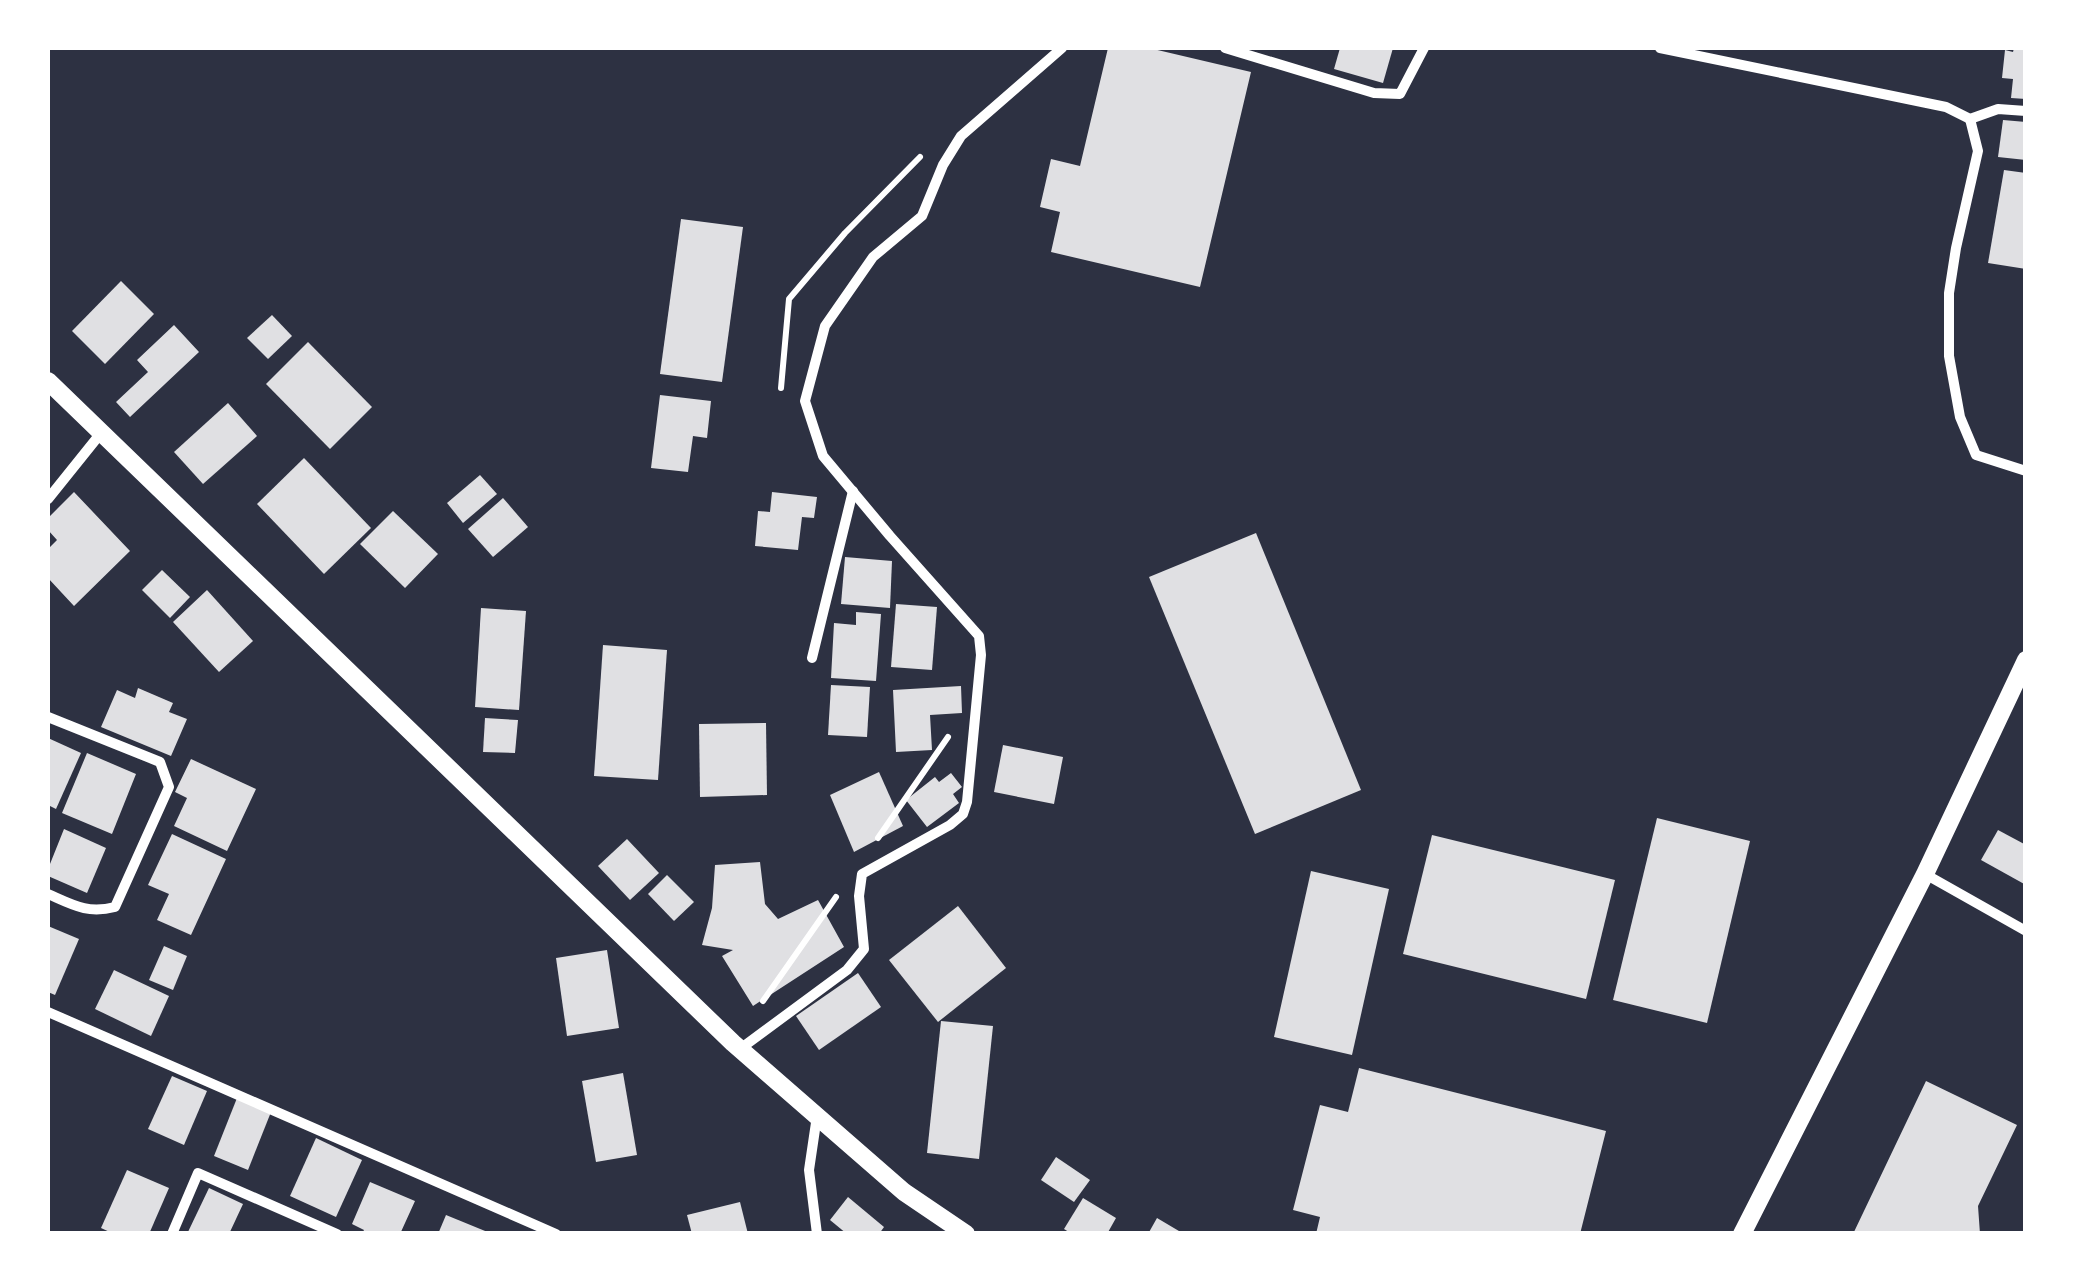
<svg xmlns="http://www.w3.org/2000/svg" width="2073" height="1281" font-family="Jost,sans-serif">
<style>
.building{fill:#e0e0e3}
.lines{fill:none;stroke-linecap:round;stroke-linejoin:round}
.path{stroke:#fff;stroke-width:6}
.minor{stroke:#fff;stroke-width:10}
.tertiary{stroke:#fff;stroke-width:18}
</style>
<rect width="100%" height="100%" fill="#2d3142"/>
<g class="building">
<path d="M1108 48H1149L1251 72 1200 287 1051 252 1060 212 1040 207 1051 159 1080 166Z"/>
<path d="M1340 48H1393L1383 83 1334 69Z"/>
<path d="M2014 48H2026V99L2011 98 2013 79 2002 78 2005 50 2013 52Z"/>
<path d="M2003 120 2026 122V160L1998 157Z"/>
<path d="M2004 170 2026 173V269L1988 263Z"/>
<path d="M681 219 743 227 722 382 660 374Z"/>
<path d="M121 281 154 314 105 364 72 331Z"/>
<path d="M272 315 292 336 268 359 247 338Z"/>
<path d="M174 325 199 352 130 417 116 402 148 372 137 360Z"/>
<path d="M308 342 372 407 330 449 266 384Z"/>
<path d="M660 395 711 401 707 438 693 436 688 472 651 468Z"/>
<path d="M228 403 257 436 203 484 174 452Z"/>
<path d="M304 458 371 528 324 574 257 504Z"/>
<path d="M480 475 497 494 463 523 447 503Z"/>
<path d="M74 492 130 551 74 606 48 578V549L57 540 48 530V518Z"/>
<path d="M772 492 817 497 814 518 802 517 798 550 755 546 758 511 770 512Z"/>
<path d="M503 498 528 527 493 557 468 529Z"/>
<path d="M393 511 438 554 405 588 360 544Z"/>
<path d="M1256 533 1361 790 1255 834 1149 577Z"/>
<path d="M845 557 892 561 890 608 841 604Z"/>
<path d="M162 570 190 597 170 618 142 590Z"/>
<path d="M207 590 253 641 219 672 173 622Z"/>
<path d="M896 604 937 607 932 670 891 667Z"/>
<path d="M481 608 526 611 519 710 475 707Z"/>
<path d="M856 612 881 614 876 681 831 678 834 623 856 625Z"/>
<path d="M603 645 667 650 658 780 594 776Z"/>
<path d="M831 685 870 687 867 737 828 735Z"/>
<path d="M961 686 962 713 930 715 932 750 896 752 893 690Z"/>
<path d="M138 688 173 703 169 712 187 719 171 756 101 727 117 690 135 698Z"/>
<path d="M485 718 518 720 515 753 483 752Z"/>
<path d="M766 723 767 795 700 797 699 724Z"/>
<path d="M48 738 81 753 56 809 48 805Z"/>
<path d="M1003 745 1063 757 1054 804 994 792Z"/>
<path d="M87 753 136 774 112 834 62 813Z"/>
<path d="M191 759 256 789 227 851 174 826 187 798 175 792Z"/>
<path d="M879 772 903 826 854 852 830 795Z"/>
<path d="M951 773 962 787 953 794 959 803 927 827 906 800 935 777 939 782Z"/>
<path d="M1657 818 1750 841 1707 1023 1613 1000Z"/>
<path d="M64 829 106 848 87 893 48 876V869Z"/>
<path d="M1998 830 2026 845V885L1981 860Z"/>
<path d="M172 834 226 859 191 935 157 920 169 894 148 885Z"/>
<path d="M1432 835 1615 880 1586 999 1403 954Z"/>
<path d="M627 839 659 873 630 900 598 866Z"/>
<path d="M760 862 765 904 778 919 818 900 844 947 753 1006 722 956 733 950 702 945 712 908 715 865Z"/>
<path d="M1311 871 1389 889 1352 1055 1274 1037Z"/>
<path d="M667 875 694 902 674 921 648 894Z"/>
<path d="M958 906 1006 968 938 1022 889 960Z"/>
<path d="M48 926 79 939 55 995 48 992Z"/>
<path d="M164 946 187 956 173 990 149 980Z"/>
<path d="M607 950 619 1028 567 1036 556 958Z"/>
<path d="M114 970 169 996 151 1036 95 1009Z"/>
<path d="M858 973 881 1007 819 1050 796 1016Z"/>
<path d="M941 1021 993 1026 979 1159 927 1153Z"/>
<path d="M1359 1068 1606 1131 1580 1234H1316L1320 1217 1293 1210 1320 1105 1348 1112Z"/>
<path d="M623 1073 637 1155 596 1162 582 1081Z"/>
<path d="M172 1076 207 1091 184 1145 148 1129Z"/>
<path d="M1926 1081 2017 1125 1978 1206 1980 1234H1853Z"/>
<path d="M237 1098 271 1112 248 1170 214 1156Z"/>
<path d="M316 1138 362 1160 336 1217 290 1196Z"/>
<path d="M1056 1157 1090 1180 1074 1202 1041 1180Z"/>
<path d="M127 1170 169 1188 149 1234H114L101 1228Z"/>
<path d="M370 1182 415 1201 400 1234H362L364 1230 352 1224Z"/>
<path d="M209 1188 243 1204 229 1234H187Z"/>
<path d="M848 1197 884 1227 879 1234H847L830 1220Z"/>
<path d="M1083 1198 1116 1218 1107 1234H1072L1064 1229Z"/>
<path d="M740 1202 748 1234H692L687 1215Z"/>
<path d="M446 1215 490 1233V1234H438Z"/>
<path d="M1157 1218 1184 1234H1148Z"/>
</g>
<g class="lines">
<g class="path">
<path d="M781 388 789 299 845 233 920 157"/>
<path d="M878 838 948 737"/>
<path d="M763 1001 836 897"/>
</g>
<g class="minor">
<path d="M1225 48 1374 93 1400 94 1424 48"/>
<path d="M1660 48 1946 107 1970 119 1998 109 2026 111"/>
<path d="M1970 119 1978 151 1956 248 1949 293V356L1960 417 1976 455 2026 471"/>
<path d="M48 499 101 433"/>
<path d="M812 658 853 491"/>
<path d="M48 717 160 762 169 787 115 907C87 914 73 905 48 894"/>
<path d="M1925 874 2026 931"/>
<path d="M48 1012 556 1234"/>
<path d="M740 1049 847 970 864 949 859 896 862 874 950 825 963 814 967 802 981 655 979 636 890 536 823 456 805 401 825 326 873 257 922 216 943 165 961 136 1062 48"/>
<path d="M817 1116 809 1170 817 1234"/>
<path d="M172 1234 198 1173 337 1234"/>
</g>
<g class="tertiary">
<path d="M48 381 733 1043 904 1192 966 1234"/>
<path d="M1742 1234 1925 874 2026 660"/>
</g>
</g>
<rect width="2073" height="1281" fill="none" stroke="#ffffff" stroke-width="100"/>
</svg>
